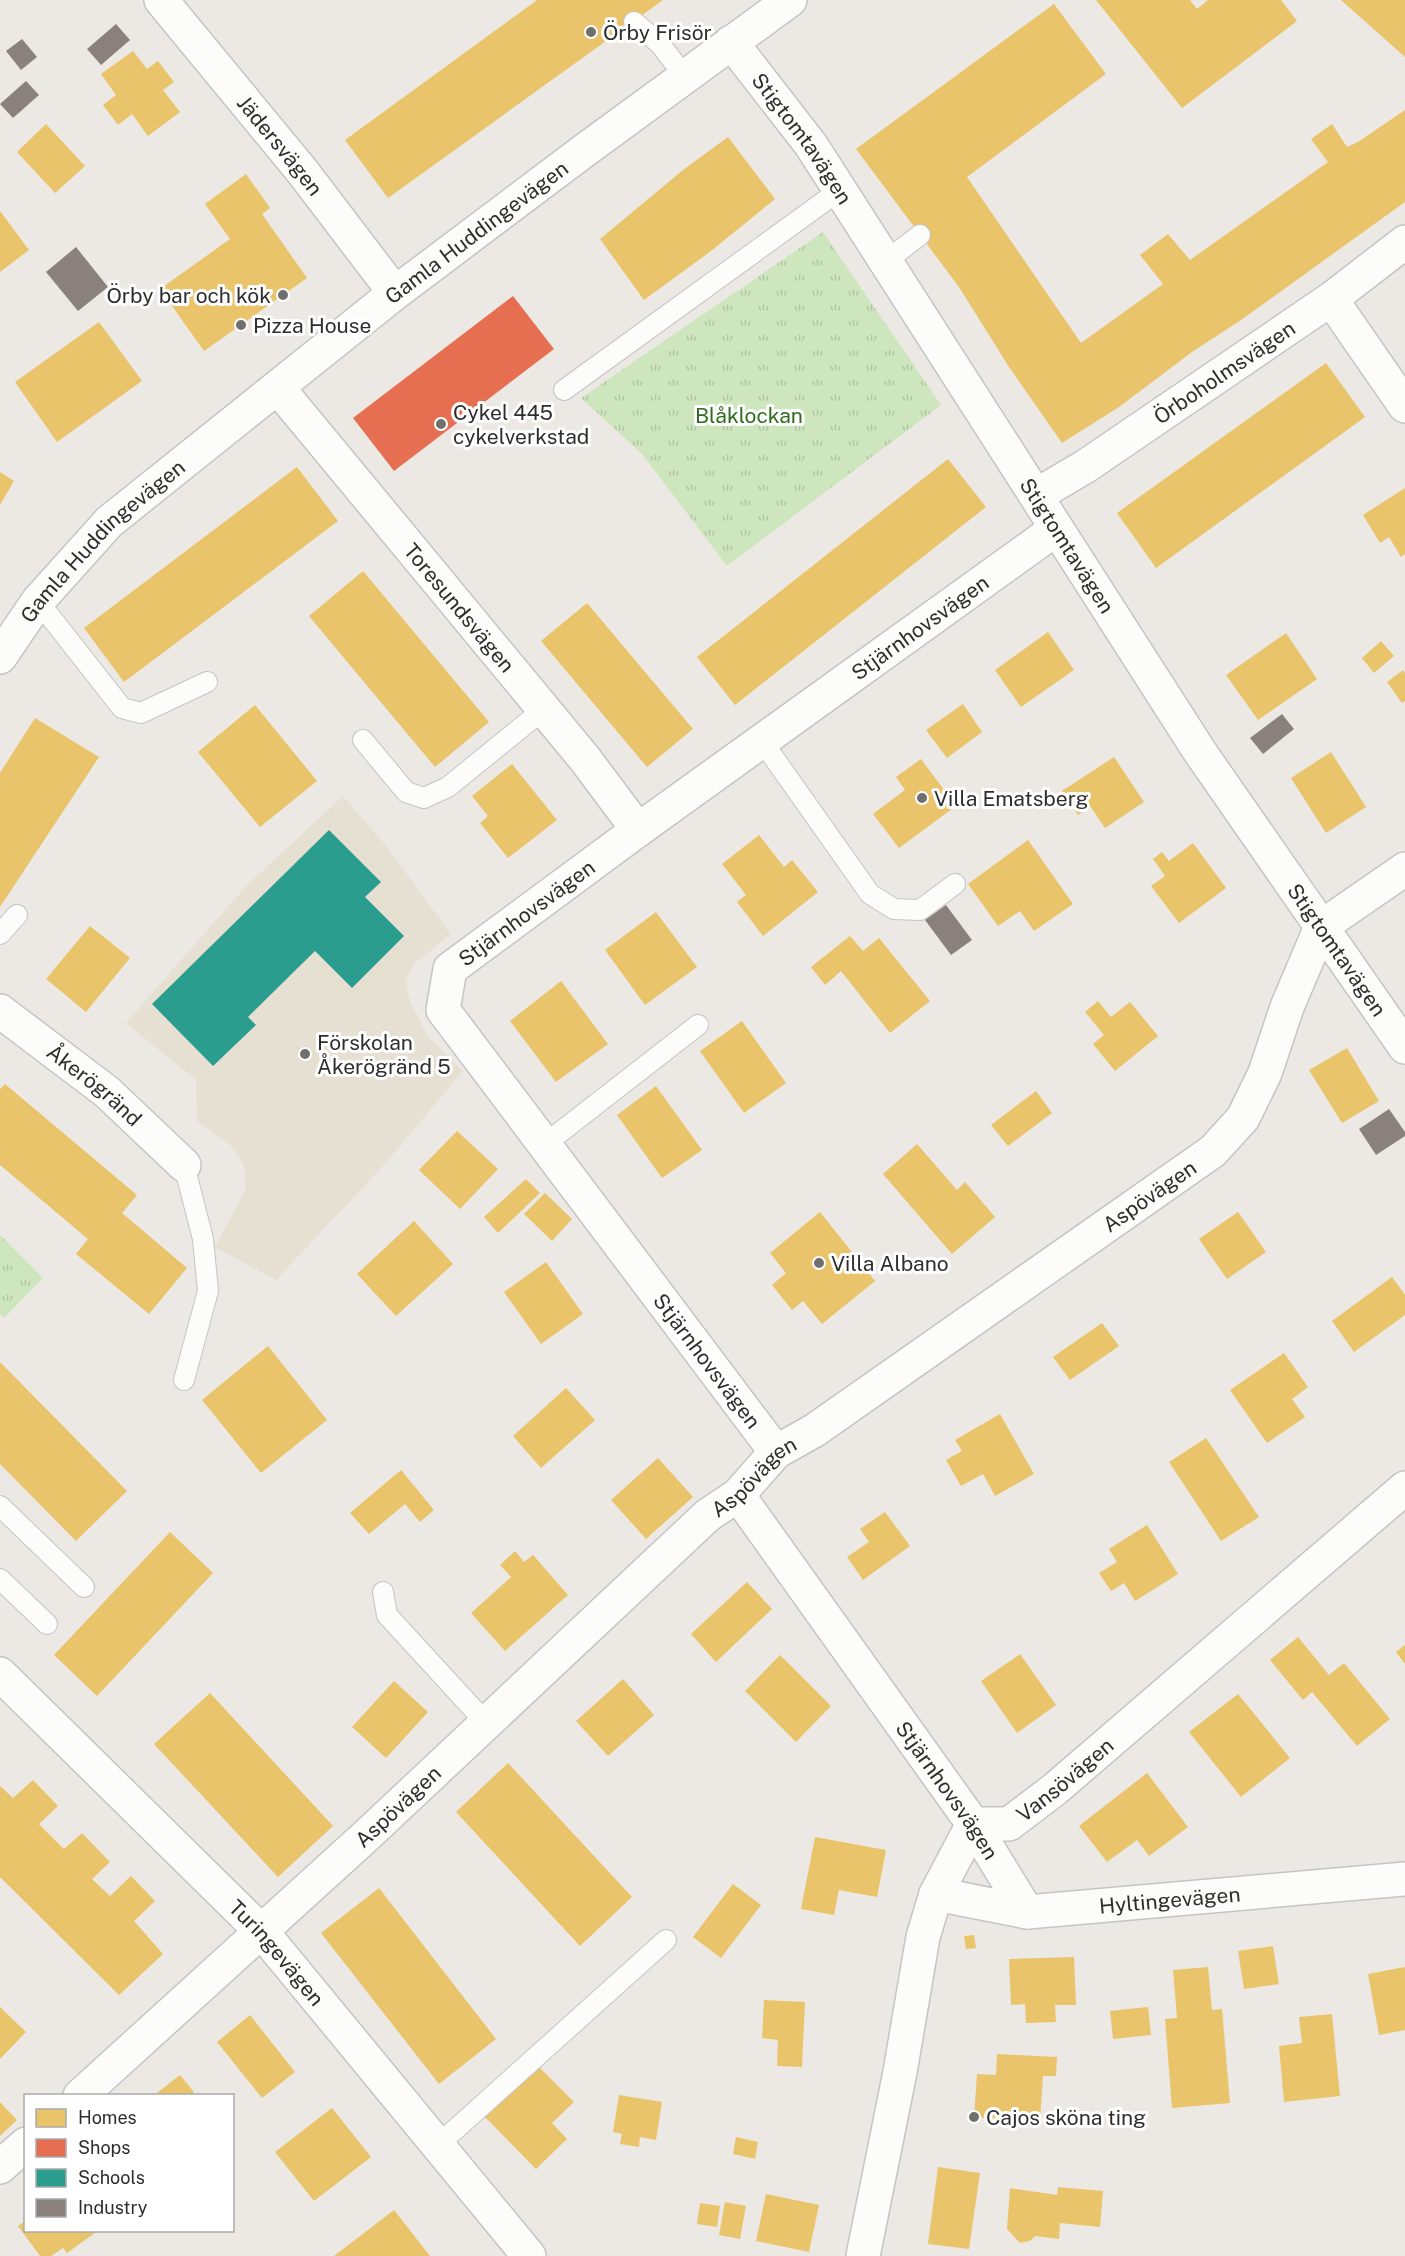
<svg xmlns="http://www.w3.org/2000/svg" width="1405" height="2256" font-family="'Public Sans',sans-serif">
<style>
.education{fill:#e6e0d3}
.park{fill:url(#park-tufts)}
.homes{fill:#e9c46a}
.shops{fill:#e76f51}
.schools{fill:#2a9d8f}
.industry{fill:#8a817c}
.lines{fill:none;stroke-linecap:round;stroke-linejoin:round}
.service-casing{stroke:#c5c4c5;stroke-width:22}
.minor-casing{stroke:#c5c4c5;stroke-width:36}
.tertiary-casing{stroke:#c5c4c5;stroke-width:36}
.service{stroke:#fcfcfb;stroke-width:20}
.minor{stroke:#fcfcfb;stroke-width:33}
.tertiary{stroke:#fcfcfb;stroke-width:33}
.poi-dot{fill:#706f6e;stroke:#fff;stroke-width:2}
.labels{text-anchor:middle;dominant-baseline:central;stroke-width:6;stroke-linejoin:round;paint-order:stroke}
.poi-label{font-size:21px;fill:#2e2e2e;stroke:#fff;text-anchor:start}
.street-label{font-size:21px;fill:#2e2e2e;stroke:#fff}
.park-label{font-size:21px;fill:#2c6e1b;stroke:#fff}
</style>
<defs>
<pattern id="park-tufts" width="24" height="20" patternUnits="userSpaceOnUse" patternTransform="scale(1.5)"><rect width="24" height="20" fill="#cee6be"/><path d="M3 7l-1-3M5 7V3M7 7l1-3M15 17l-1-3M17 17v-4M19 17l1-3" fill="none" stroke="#b1c6a4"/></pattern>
</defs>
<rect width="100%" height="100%" fill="#ece8e4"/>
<path class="education" d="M343 796 387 847 451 934 414 964 406 980 410 1002 428 1037 463 1071 383 1166 276 1280 215 1247 246 1189 244 1165 230 1145 197 1121 196 1080 126 1023 247 885Z"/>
<g class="park">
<path d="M823 232 941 405 727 566 642 454 581 398Z"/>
<path d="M0 1235 43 1278 4 1318 0 1314Z"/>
</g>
<g class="homes">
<path d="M537 0H663L388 198 345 140Z"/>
<path d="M1096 0H1190L1197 9 1208 0H1281L1297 21 1182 108Z"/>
<path d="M1341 0H1405V57Z"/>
<path d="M1054 4 1106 74 967 177 1081 343 1163 284 1140 255 1168 234 1190 260 1328 162 1311 139 1332 124 1347 147 1358 142 1405 110V202L1241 320 1192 352 1119 407 1062 443 1009 367 959 287 856 149Z"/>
<path d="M133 51 147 69 158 61 174 82 163 90 180 112 148 136 132 114 118 125 103 105 116 95 101 74Z"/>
<path d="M46 124 85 166 55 193 17 152Z"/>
<path d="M728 137 775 199 711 251 644 300 600 239 683 170Z"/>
<path d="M246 174 270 208 262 214 307 278 204 351 160 289 230 239 205 204Z"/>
<path d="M0 211 29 250 0 272Z"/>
<path d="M99 322 142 381 57 442 15 382Z"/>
<path d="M1326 363 1365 417 1156 568 1117 513Z"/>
<path d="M948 459 986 507 735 705 697 657Z"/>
<path d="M297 467 338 521 124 682 84 628Z"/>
<path d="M0 472 14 481 0 505Z"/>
<path d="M1405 488V554L1401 557 1389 537 1380 543 1363 515Z"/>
<path d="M363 571 489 722 435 767 309 616Z"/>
<path d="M587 603 693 729 647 767 541 641Z"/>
<path d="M1048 632 1074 670 1021 707 995 670Z"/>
<path d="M1286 633 1317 679 1258 720 1226 675Z"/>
<path d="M1381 641 1394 656 1374 673 1362 658Z"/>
<path d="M1403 670 1405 673V701L1402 703 1387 682Z"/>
<path d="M963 704 982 732 947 758 926 730Z"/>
<path d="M255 705 317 781 260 827 198 752Z"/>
<path d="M35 718 99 757 0 907V773Z"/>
<path d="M1331 752 1366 807 1326 833 1291 778Z"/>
<path d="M1114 757 1144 802 1105 828 1090 806 1078 815 1062 791Z"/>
<path d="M921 759 956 806 899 848 873 814 905 790 896 777Z"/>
<path d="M512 764 557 820 508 858 480 823 488 816 472 796Z"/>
<path d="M759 835 784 867 792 860 818 892 763 936 737 902 746 895 722 864Z"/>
<path d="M1028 840 1073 904 1034 931 1020 911 998 926 968 884Z"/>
<path d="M1193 843 1226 888 1179 923 1151 886 1165 876 1153 859 1162 852 1169 861Z"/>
<path d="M656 912 697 967 645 1005 605 950Z"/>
<path d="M90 926 130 958 86 1012 46 979Z"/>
<path d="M850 936 863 951 879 938 930 1001 890 1033 841 971 825 985 811 967Z"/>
<path d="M561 981 608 1044 556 1082 510 1021Z"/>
<path d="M1098 1001 1111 1017 1130 1002 1158 1036 1115 1071 1093 1044 1104 1035 1085 1012Z"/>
<path d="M742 1021 786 1083 744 1113 700 1051Z"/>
<path d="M1347 1048 1379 1101 1342 1123 1309 1070Z"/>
<path d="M5 1084 137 1195 122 1213 187 1268 149 1314 76 1254 88 1239 0 1165V1089Z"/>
<path d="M656 1086 702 1150 662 1178 617 1115Z"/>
<path d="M1036 1091 1052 1113 1008 1146 991 1125Z"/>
<path d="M457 1131 498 1169 460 1209 419 1170Z"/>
<path d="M917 1144 957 1190 965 1182 995 1217 952 1254 883 1174Z"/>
<path d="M526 1179 540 1193 498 1233 484 1217Z"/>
<path d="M545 1193 572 1219 552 1241 524 1214Z"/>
<path d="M820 1212 875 1281 822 1324 803 1301 792 1310 772 1285 786 1273 770 1253Z"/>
<path d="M1238 1212 1266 1252 1227 1279 1199 1239Z"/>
<path d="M414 1221 453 1264 396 1316 357 1274Z"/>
<path d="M546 1262 583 1314 541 1344 504 1292Z"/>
<path d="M1392 1277 1405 1295V1315L1354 1352 1332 1321Z"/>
<path d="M1102 1323 1119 1346 1070 1380 1053 1357Z"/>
<path d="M268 1346 327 1420 261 1473 202 1400Z"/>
<path d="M1284 1353 1308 1387 1292 1399 1305 1417 1267 1443 1230 1390Z"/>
<path d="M0 1362 127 1491 76 1541 0 1464Z"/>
<path d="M566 1388 595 1420 541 1468 513 1436Z"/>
<path d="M1000 1414 1034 1474 995 1496 983 1474 961 1486 946 1460 962 1451 955 1440Z"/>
<path d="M1206 1438 1259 1517 1221 1541 1169 1462Z"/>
<path d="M658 1458 693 1497 646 1539 611 1500Z"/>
<path d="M401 1470 434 1510 420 1522 405 1504 369 1534 350 1513Z"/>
<path d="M885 1512 910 1546 863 1580 847 1557 869 1542 860 1529Z"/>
<path d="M1147 1525 1178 1574 1135 1601 1124 1583 1111 1591 1099 1573 1117 1562 1109 1549Z"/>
<path d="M170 1532 213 1573 97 1696 54 1655Z"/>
<path d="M515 1551 524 1562 533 1555 568 1595 505 1651 471 1613 511 1577 500 1565Z"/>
<path d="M747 1582 772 1609 716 1662 691 1634Z"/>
<path d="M1298 1637 1329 1675 1344 1663 1390 1719 1357 1746 1312 1692 1303 1700 1270 1660Z"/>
<path d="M1405 1645V1664L1396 1652Z"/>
<path d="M1020 1654 1056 1705 1017 1733 981 1681Z"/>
<path d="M780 1655 831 1706 796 1742 745 1691Z"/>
<path d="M623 1679 654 1715 608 1756 576 1721Z"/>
<path d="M394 1681 428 1712 386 1758 352 1727Z"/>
<path d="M210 1693 333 1826 278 1877 154 1744Z"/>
<path d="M1238 1694 1290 1758 1241 1797 1189 1732Z"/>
<path d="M508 1763 632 1897 580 1946 456 1812Z"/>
<path d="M1147 1773 1188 1827 1149 1856 1137 1840 1107 1862 1079 1826Z"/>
<path d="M33 1780 58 1806 39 1824 64 1849 82 1833 110 1862 92 1879 110 1896 131 1876 155 1901 134 1921 163 1954 119 1995 0 1877V1786L13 1798Z"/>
<path d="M815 1837 886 1850 877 1897 839 1890 834 1915 801 1909Z"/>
<path d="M733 1884 761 1905 721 1958 693 1937Z"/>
<path d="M379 1888 496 2039 439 2084 321 1933Z"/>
<path d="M974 1935 976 1948 966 1949 964 1936Z"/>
<path d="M1273 1946 1279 1984 1244 1989 1238 1951Z"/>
<path d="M1074 1957 1076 2005H1055L1056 2022 1026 2023 1025 2004 1011 2005 1009 1959Z"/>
<path d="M1208 1967 1212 2010 1222 2009 1230 2103 1172 2108 1165 2019 1177 2018 1173 1970Z"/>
<path d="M1405 1967V2030L1379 2035 1368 1974Z"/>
<path d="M764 2000 805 2002 802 2067 777 2066 778 2040 762 2038Z"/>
<path d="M0 2007 26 2032 0 2059Z"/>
<path d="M1148 2007 1151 2035 1113 2039 1110 2011Z"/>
<path d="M1332 2014 1340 2096 1284 2102 1279 2046 1302 2043 1299 2017Z"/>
<path d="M250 2015 295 2072 262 2098 217 2042Z"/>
<path d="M997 2054 1057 2057 1056 2076H1043L1040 2121 974 2117 977 2074 996 2075Z"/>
<path d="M538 2066 574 2102 552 2123 567 2139 536 2169 485 2117Z"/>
<path d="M180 2075 194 2092 190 2096H153Z"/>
<path d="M619 2095 662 2102 656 2140 640 2137 639 2147 620 2144 622 2134 613 2132Z"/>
<path d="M0 2102 17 2120 0 2136Z"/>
<path d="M332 2108 371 2157 314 2201 275 2152Z"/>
<path d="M736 2137 758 2142 755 2159 733 2154Z"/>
<path d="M938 2167 980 2173 969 2249 928 2244Z"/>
<path d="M1058 2187 1103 2191 1100 2227 1060 2223 1059 2239 1035 2236 1030 2241 1020 2243 1007 2229 1010 2188 1057 2195Z"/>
<path d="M766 2194 819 2205 809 2252 756 2241Z"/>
<path d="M725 2202 746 2206 740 2239 719 2235Z"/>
<path d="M700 2203 720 2206 717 2227 697 2224Z"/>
<path d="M394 2210 430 2256H334Z"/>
<path d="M26 2220V2230H99L67 2253 63 2248 51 2256H40L18 2226Z"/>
</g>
<path class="shops" d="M513 296 554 349 394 471 353 418Z"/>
<path class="schools" d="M329 830 381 882 365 897 404 936 352 988 315 951 248 1017 256 1025 213 1066 152 1004Z"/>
<g class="industry">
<path d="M116 24 130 40 101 65 87 49Z"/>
<path d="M22 39 37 57 21 70 6 51Z"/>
<path d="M26 81 39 95 13 118 0 104Z"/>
<path d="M76 247 108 287 78 311 46 272Z"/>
<path d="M1282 714 1294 729 1263 754 1250 738Z"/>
<path d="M946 905 972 940 951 955 925 920Z"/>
<path d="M1389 1109 1405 1132V1136L1376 1155 1359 1129Z"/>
</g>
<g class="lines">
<g class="service-casing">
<g id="service">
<path d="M634 22 660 44 685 77"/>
<path d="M886 261 920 235"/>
<path d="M564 390 840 190"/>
<path d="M38 601 122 708 141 713 207 682"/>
<path d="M363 740 406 792 424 798 448 787 544 709"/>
<path d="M762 741 870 894 894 909 920 910 955 884"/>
<path d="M0 934 17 915"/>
<path d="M545 1144 698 1025"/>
<path d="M184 1380 208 1291 203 1239 184 1165"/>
<path d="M0 1506 84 1587"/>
<path d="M0 1579 47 1624"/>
<path d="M383 1592 387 1615 487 1724"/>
<path d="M438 2145 666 1940"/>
</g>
</g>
<g class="minor-casing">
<g id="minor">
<path id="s1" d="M161 0 302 171 395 293"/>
<path id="s2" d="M731 42 811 145 1200 752 1405 1047"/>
<path d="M1331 299 1405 406"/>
<path id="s3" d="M278 388 585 759 638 830"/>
<path id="s4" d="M1037 495 1086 466 1331 299 1405 242"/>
<path id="s5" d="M0 1011 107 1092 184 1165"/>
<path id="s6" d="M776 1452 443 1010 450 969 638 830 1056 529"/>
<path id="s7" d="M738 1495 973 1824 1027 1912"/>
<path id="s8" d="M0 1674 262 1932 529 2256"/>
<path id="s9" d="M936 1894 1027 1912 1405 1879"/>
<path id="s10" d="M80 2096 366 1836 708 1515 738 1495 776 1452 815 1430 1213 1151 1243 1118 1265 1073 1287 1007 1321 927 1405 869"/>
<path d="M0 2167 26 2144"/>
<path id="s11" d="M863 2256 900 2072 923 1937 936 1894 973 1824H1009L1055 1789 1405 1488"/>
</g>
</g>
<g class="tertiary-casing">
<g id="tertiary">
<path id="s12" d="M0 657 38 601 109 522 395 293 585 150 790 0"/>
</g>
</g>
<use href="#service" class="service"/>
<use href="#minor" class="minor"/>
<use href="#tertiary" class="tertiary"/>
</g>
<g class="poi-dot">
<circle cx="591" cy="32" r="6"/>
<circle cx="283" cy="295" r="6"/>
<circle cx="241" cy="325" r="6"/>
<circle cx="441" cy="424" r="6"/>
<circle cx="922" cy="798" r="6"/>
<circle cx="305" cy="1054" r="6"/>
<circle cx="819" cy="1263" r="6"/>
<circle cx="974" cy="2117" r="6"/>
</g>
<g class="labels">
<g class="poi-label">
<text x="603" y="32">Örby Frisör</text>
<text x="271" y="295" text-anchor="end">Örby bar och kök</text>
<text x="253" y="325">Pizza House</text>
<text x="453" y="412">Cykel 445<tspan x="453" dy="24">cykelverkstad</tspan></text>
<text x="934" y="798">Villa Ematsberg</text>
<text x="317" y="1042">Förskolan<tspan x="317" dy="24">Åkerögränd 5</tspan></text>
<text x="831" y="1263">Villa Albano</text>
<text x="986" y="2117">Cajos sköna ting</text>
</g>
<g class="street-label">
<text stroke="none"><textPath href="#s2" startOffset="120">Stigtomtavägen</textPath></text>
<text stroke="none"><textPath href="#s1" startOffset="188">Jädersvägen</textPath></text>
<text stroke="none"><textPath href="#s12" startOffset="642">Gamla Huddingevägen</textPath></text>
<text stroke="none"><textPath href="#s4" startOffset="224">Örboholmsvägen</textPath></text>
<text stroke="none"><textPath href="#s12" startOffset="156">Gamla Huddingevägen</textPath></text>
<text stroke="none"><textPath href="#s2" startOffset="606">Stigtomtavägen</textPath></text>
<text stroke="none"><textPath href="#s3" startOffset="285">Toresundsvägen</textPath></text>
<text stroke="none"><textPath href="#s6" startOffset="1176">Stjärnhovsvägen</textPath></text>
<text stroke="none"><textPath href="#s6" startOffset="690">Stjärnhovsvägen</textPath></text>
<text stroke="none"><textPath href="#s2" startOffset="1092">Stigtomtavägen</textPath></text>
<text stroke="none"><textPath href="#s5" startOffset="120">Åkerögränd</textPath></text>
<text stroke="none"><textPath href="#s10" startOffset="1402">Aspövägen</textPath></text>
<text transform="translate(707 1361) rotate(53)">Stjärnhovsvägen</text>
<text stroke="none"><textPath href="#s10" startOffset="916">Aspövägen</textPath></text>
<text stroke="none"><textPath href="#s11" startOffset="556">Vansövägen</textPath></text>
<text stroke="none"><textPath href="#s7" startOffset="362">Stjärnhovsvägen</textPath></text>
<text stroke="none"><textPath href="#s10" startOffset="430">Aspövägen</textPath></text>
<text stroke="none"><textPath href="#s9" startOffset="236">Hyltingevägen</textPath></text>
<text stroke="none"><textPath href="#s8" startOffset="393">Turingevägen</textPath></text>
</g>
<g class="park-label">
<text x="749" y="415">Blåklockan</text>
</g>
</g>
<rect x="24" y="2094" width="210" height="138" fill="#ffffff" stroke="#ababab" stroke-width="1.5"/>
<rect x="36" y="2109" width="30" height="18" fill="#e9c46a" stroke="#ababab" stroke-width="1.5"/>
<text x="78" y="2124" font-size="18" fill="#2e2e2e">Homes</text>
<rect x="36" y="2139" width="30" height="18" fill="#e76f51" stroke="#ababab" stroke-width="1.5"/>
<text x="78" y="2154" font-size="18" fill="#2e2e2e">Shops</text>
<rect x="36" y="2169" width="30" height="18" fill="#2a9d8f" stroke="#ababab" stroke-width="1.5"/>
<text x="78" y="2184" font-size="18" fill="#2e2e2e">Schools</text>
<rect x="36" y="2199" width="30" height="18" fill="#8a817c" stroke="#ababab" stroke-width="1.5"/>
<text x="78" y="2214" font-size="18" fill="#2e2e2e">Industry</text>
</svg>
